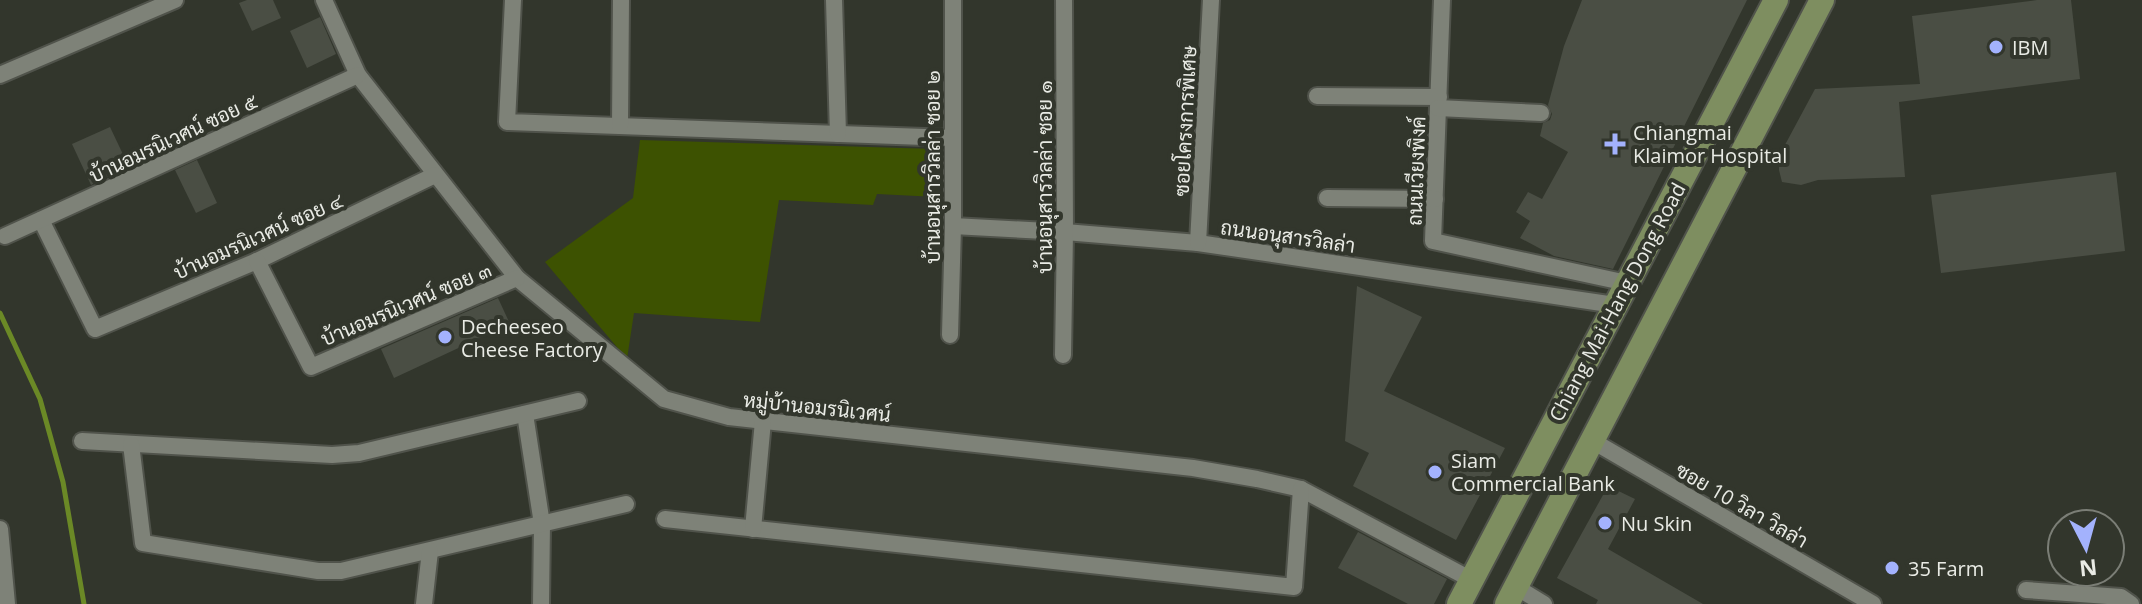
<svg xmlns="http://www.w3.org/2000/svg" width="2142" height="604" font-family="'Open Sans',Sarabun,sans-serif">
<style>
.green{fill:#3d5201}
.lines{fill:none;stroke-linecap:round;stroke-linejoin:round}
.stream{stroke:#6b8926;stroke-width:5}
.building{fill:#4a4e44}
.street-casing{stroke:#50534b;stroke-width:20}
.primary-casing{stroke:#50534b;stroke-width:28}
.street{stroke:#7e8278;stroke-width:16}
.primary{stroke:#7e8e60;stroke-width:24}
.poi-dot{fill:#a3b2fd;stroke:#32362c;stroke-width:3}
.labels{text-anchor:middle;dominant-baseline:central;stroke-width:8;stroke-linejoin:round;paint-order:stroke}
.poi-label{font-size:20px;fill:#e9ebe5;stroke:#32362c;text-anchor:start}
.street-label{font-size:20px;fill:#e9ebe5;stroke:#32362c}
</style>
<rect width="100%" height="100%" fill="#32362c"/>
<path class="green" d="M640 140 935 149 937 197 877 194 873 205 779 200 760 322 634 313 627 359 545 262 633 198Z"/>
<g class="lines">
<path class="stream" d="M0 313 40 399 63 482 84 604"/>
</g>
<g class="building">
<path d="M247 0H273L281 18 252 31 239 3Z"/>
<path d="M1582 0H1747L1613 269 1554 256 1520 238 1530 221 1516 212 1528 192 1542 199 1568 152 1540 136 1543 123 1550 120 1552 114 1548 105 1564 46Z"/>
<path d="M2037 0H2071L2080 79 1899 102 1905 177 1818 180 1801 185 1782 182 1779 170V156L1815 89 1920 84 1912 16Z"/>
<path d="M320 17 336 54 307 68 290 31Z"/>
<path d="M110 127 129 167 91 185 72 144Z"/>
<path d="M197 160 217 203 196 213 175 170Z"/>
<path d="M2116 172 2125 251 1941 273 1931 195Z"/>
<path d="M1357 286 1422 317 1384 391 1505 448 1456 540 1353 486 1369 453 1345 441Z"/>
<path d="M498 298 510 324 394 378 381 349Z"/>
<path d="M1608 486 1635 499 1608 549 1703 604H1596L1598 600 1557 578Z"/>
<path d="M1358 532 1447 579 1434 604H1408L1338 568Z"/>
</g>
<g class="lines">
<g class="street-casing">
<g id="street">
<path d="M324 0 358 75 517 278 664 399 729 417 1193 468 1257 479 1301 489 1472 580"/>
<path d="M513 0 507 122 953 138"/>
<path d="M834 0 838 134"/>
<path d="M1442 0 1433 241 1627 283"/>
<path d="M0 75 175 0"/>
<path d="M1317 96 1439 97"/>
<path d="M1438 108 1541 113"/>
<path d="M620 126 621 0"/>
<path d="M1327 198 1435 199"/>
<path d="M41 220 95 329 257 261 435 175"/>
<path d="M953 226 1065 232 1198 243 1615 305"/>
<path d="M5 236 358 75"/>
<path d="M1198 243 1211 0"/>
<path d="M257 261 311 367 517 278"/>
<path d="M950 335 953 226V0"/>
<path d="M1063 355 1065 232 1064 0"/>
<path d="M525 414 542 524 541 604"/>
<path d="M1591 440 1873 604"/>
<path d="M82 441 332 455 359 453 578 401"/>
<path d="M131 444 143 543 318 571H341L626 504"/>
<path d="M665 519 1294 587 1301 489"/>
<path d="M0 529 7 604"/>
<path d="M753 529 763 421"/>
<path d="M1516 587 1544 604"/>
<path d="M2026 590 2121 597 2131 604"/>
<path d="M424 604 430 551"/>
</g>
</g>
<g class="primary-casing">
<g id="primary">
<path d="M1459 604 1776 0"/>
<path d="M1507 604 1822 0"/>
</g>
</g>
<use href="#street" class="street"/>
<use href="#primary" class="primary"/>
</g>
<g class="poi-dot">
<circle cx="1996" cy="47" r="8"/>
<path d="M1611 132h8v8h8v8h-8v8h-8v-8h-8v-8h8z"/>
<circle cx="445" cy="337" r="8"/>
<circle cx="1435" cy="472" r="8"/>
<circle cx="1605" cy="523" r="8"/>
<circle cx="1892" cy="568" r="8"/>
</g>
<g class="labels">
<g class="poi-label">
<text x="2012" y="47">IBM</text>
<text x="1633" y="132">Chiangmai<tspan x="1633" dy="23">Klaimor Hospital</tspan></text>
<text x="461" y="326">Decheeseo<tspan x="461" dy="23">Cheese Factory</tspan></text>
<text x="1451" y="460">Siam<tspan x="1451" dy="23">Commercial Bank</tspan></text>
<text x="1621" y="523">Nu Skin</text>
<text x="1908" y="568">35 Farm</text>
</g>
<g class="street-label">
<text transform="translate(1185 121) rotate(-87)">ซอยโครงการพิเศษ</text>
<text transform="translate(173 138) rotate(-25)">บ้านอมรนิเวศน์ ซอย ๕</text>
<text transform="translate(932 167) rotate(-90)">บ้านอนุสารวิลล่า ซอย ๒</text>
<text transform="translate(1416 171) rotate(-88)">ถนนเวียงพิงค์</text>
<text transform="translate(1044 177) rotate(-90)">บ้านอนุสารวิลล่า ซอย ๑</text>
<text transform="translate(258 236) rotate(-24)">บ้านอมรนิเวศน์ ซอย ๔</text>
<text transform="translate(1288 236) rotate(8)">ถนนอนุสารวิลล่า</text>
<text transform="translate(1617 302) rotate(-62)">Chiang Mai-Hang Dong Road</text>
<text transform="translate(406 304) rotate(-23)">บ้านอมรนิเวศน์ ซอย ๓</text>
<text transform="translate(817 407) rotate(6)">หมู่บ้านอมรนิเวศน์</text>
<text transform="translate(1742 505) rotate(30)">ซอย 10 วิลา วิลล่า</text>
</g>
</g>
<g transform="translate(2086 548) rotate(174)"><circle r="38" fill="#32362c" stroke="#7b7e76" stroke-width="2"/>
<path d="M0-6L14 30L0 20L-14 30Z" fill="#a3b2fd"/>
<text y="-12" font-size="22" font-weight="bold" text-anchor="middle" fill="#e9ebe5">N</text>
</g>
</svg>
